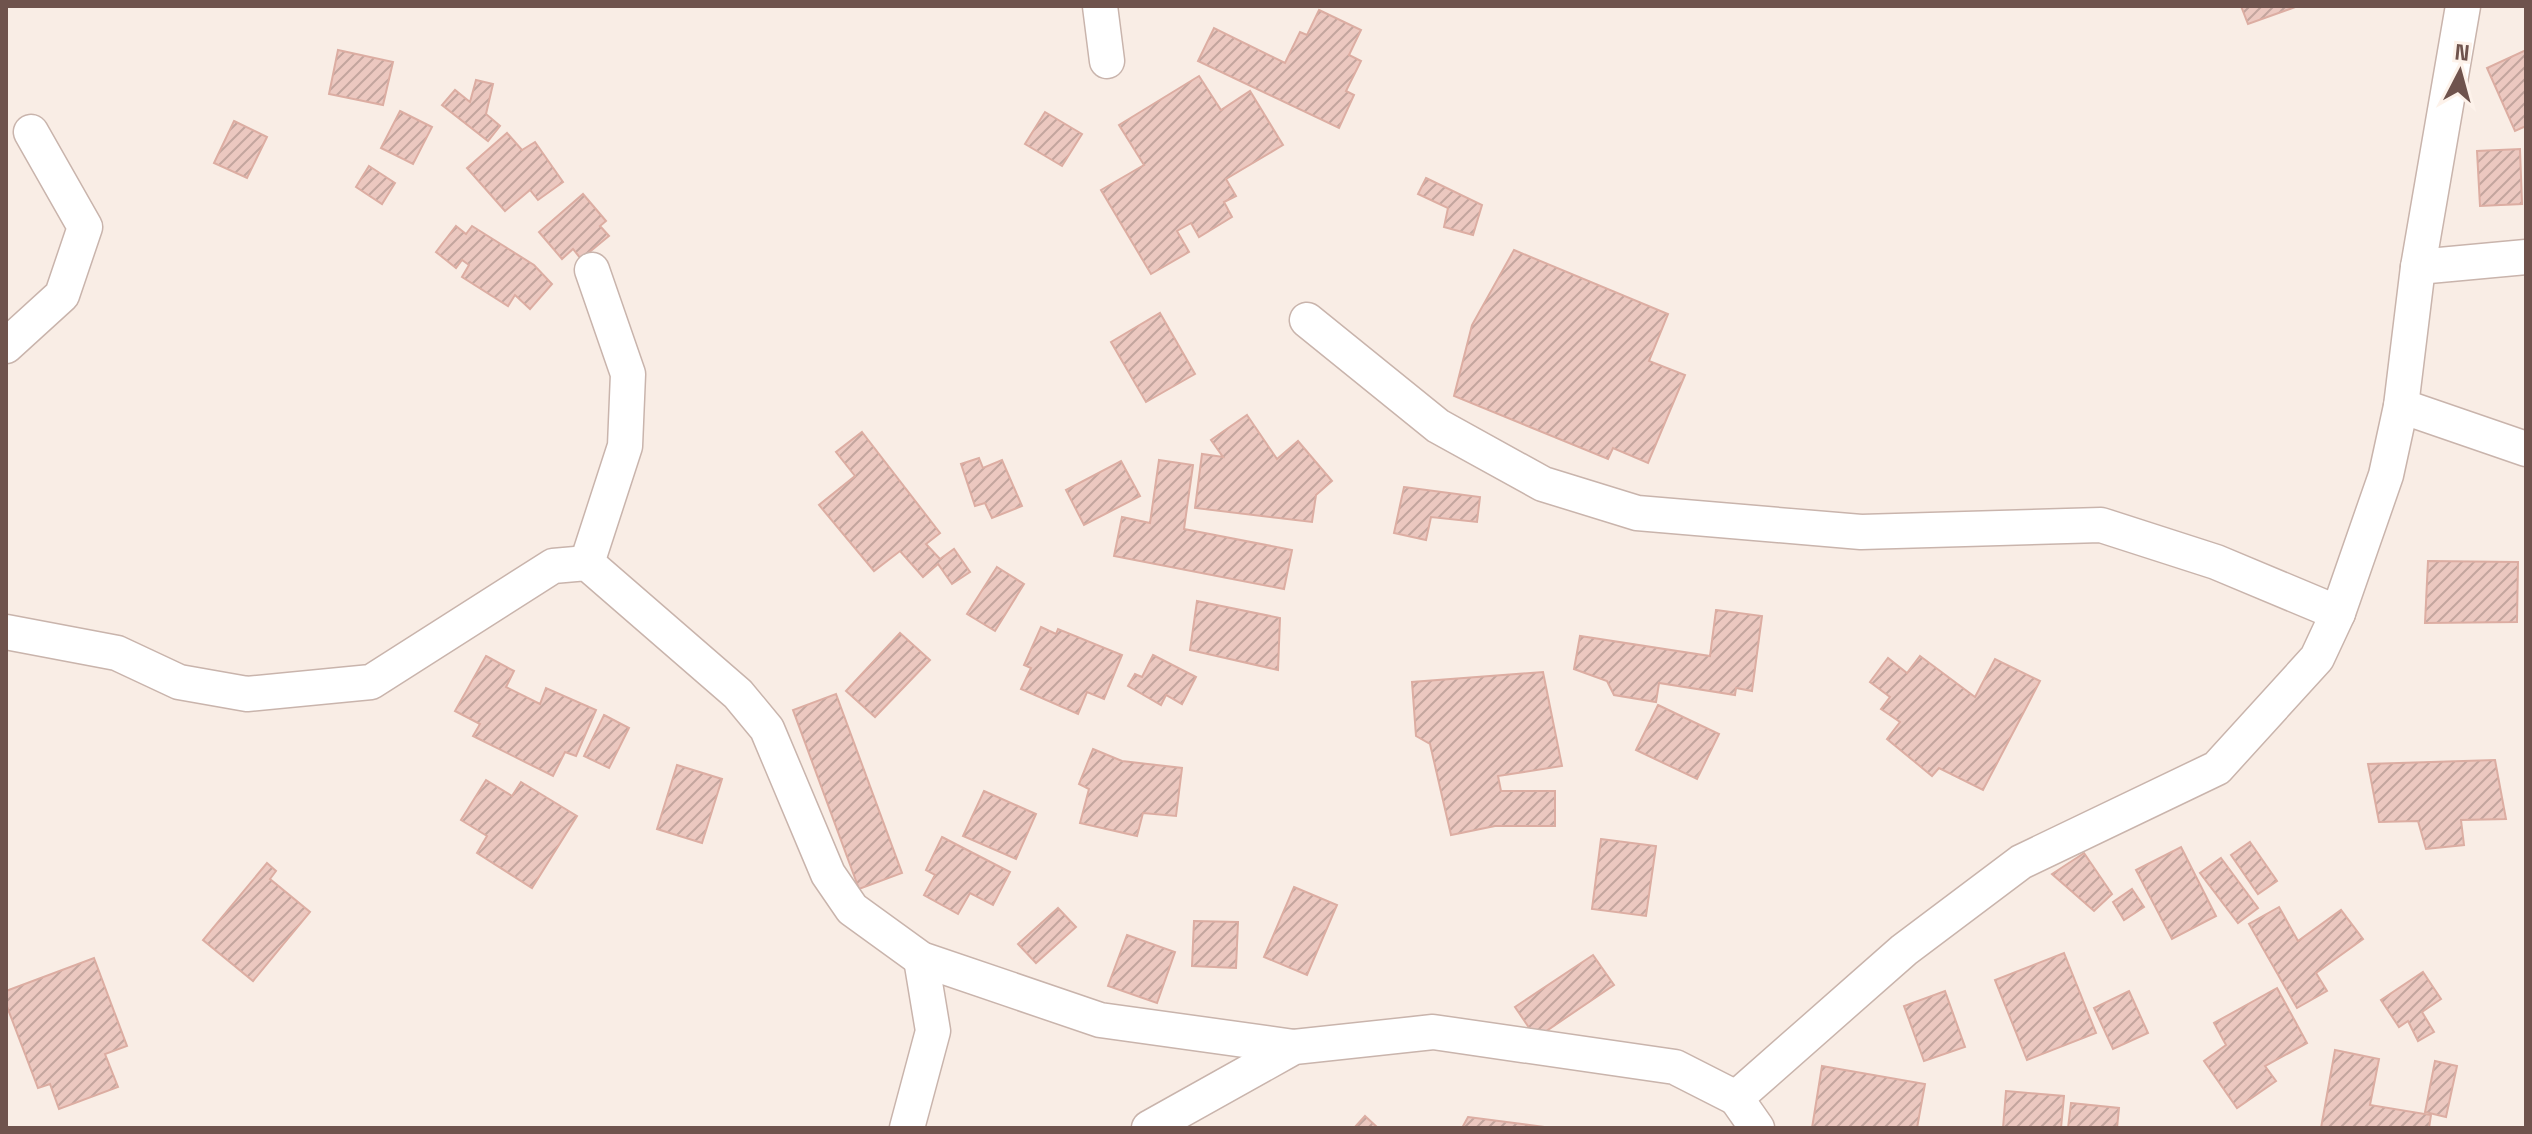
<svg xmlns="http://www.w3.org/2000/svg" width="2532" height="1134" font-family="'Space Grotesk',sans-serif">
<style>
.building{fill:url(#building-hatch);stroke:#dcada2;stroke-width:2}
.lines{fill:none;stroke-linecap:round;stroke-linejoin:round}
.minor-casing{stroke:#c9b4ac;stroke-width:37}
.minor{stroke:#fff;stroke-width:34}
</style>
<defs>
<pattern id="building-hatch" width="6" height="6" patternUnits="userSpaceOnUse" patternTransform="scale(2)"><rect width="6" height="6" fill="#ecc8c0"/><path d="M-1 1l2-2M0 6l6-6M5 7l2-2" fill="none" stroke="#c3a59e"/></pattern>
</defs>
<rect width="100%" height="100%" fill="#f9ede5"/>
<g class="building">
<path d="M2241 6H2298L2248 24Z"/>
<path d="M1319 10 1361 30 1349 55 1361 61 1346 91 1354 95 1339 128 1198 61 1214 28 1285 63 1300 32 1307 35Z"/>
<path d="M338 50 393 62 383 105 329 94Z"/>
<path d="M2526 50V126L2515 131 2487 68Z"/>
<path d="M1199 76 1221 110 1250 91 1283 145 1226 179 1236 196 1224 202 1232 217 1199 237 1191 223 1177 231 1189 252 1151 274 1101 190 1144 165 1119 125Z"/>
<path d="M476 80 493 84 486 114 500 126 488 141 442 105 455 90 470 102Z"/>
<path d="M400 111 432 127 413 164 381 148Z"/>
<path d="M1045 112 1082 134 1062 166 1025 144Z"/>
<path d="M234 121 267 137 247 178 214 163Z"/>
<path d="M507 133 522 150 535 142 563 182 538 200 530 190 505 211 467 168Z"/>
<path d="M2520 149 2522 204 2480 206 2477 151Z"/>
<path d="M369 166 395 183 382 204 356 187Z"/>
<path d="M1426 178 1482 205 1473 235 1444 227 1448 208 1418 194Z"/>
<path d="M583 194 606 221 600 226 609 236 581 259 573 249 562 259 539 232Z"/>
<path d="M456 226 466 234 472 226 534 265 552 284 530 309 515 295 508 306 462 277 469 265 462 260 456 268 436 252Z"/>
<path d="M1514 250 1668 314 1649 361 1685 375 1648 463 1613 448 1608 459 1454 396 1472 325Z"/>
<path d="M1160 313 1195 374 1146 402 1111 342Z"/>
<path d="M1247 415 1277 459 1298 441 1332 481 1316 495 1312 522 1195 508 1202 454 1223 457 1211 440Z"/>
<path d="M862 432 940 533 926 544 940 559 954 549 970 572 952 584 938 564 923 577 900 551 874 571 819 505 855 476 836 452Z"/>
<path d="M979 458 983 468 1002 460 1022 506 992 518 985 503 975 506 961 464Z"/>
<path d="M1159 460 1193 465 1184 529 1292 550 1284 589 1114 556 1122 517 1150 523Z"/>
<path d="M1121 461 1140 496 1084 525 1066 490Z"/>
<path d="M1404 487 1480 497 1477 522 1431 517 1426 540 1394 533Z"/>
<path d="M2428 561 2518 562 2517 622 2425 623Z"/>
<path d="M997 567 1024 584 995 631 967 614Z"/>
<path d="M1197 601 1280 618 1278 670 1190 650Z"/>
<path d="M1716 610 1762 616 1752 691 1736 688 1735 695 1659 683 1656 702 1614 695 1607 681 1574 669 1580 636 1710 656Z"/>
<path d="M1041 627 1056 634 1058 629 1122 655 1104 699 1087 692 1078 714 1021 689 1031 668 1024 665Z"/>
<path d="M900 633 930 660 875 717 846 691Z"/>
<path d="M1153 655 1196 677 1182 704 1166 695 1161 705 1128 686 1135 674 1142 677Z"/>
<path d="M486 656 514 671 506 687 540 704 546 688 596 710 576 756 565 752 553 776 473 736 480 724 455 711Z"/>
<path d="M1920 656 1975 697 1995 659 2040 681 1983 790 1939 768 1932 776 1887 739 1900 722 1881 709 1890 697 1870 682 1888 658 1907 673Z"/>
<path d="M1543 672 1562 766 1498 776 1501 791H1555V826H1495L1451 835 1430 744 1416 736 1412 682Z"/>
<path d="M836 694 902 873 859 889 793 710Z"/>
<path d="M1658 705 1719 734 1697 779 1636 750Z"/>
<path d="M604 715 629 728 609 768 584 756Z"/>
<path d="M1093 749 1122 761 1182 768 1176 816 1143 813 1137 836 1080 823 1089 789 1079 784Z"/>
<path d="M2495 760 2506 819 2461 820 2464 845 2426 849 2418 821 2379 822 2368 764Z"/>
<path d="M677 765 722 779 702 843 657 829Z"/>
<path d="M486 780 512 796 521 782 577 816 532 888 477 853 487 836 461 820Z"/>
<path d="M984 791 1036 814 1016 859 963 836Z"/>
<path d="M942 837 1010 872 993 905 970 893 958 914 924 895 935 875 926 870Z"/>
<path d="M1601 839 1656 846 1646 916 1592 909Z"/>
<path d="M2250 842 2277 881 2258 894 2231 855Z"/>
<path d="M2181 847 2216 916 2172 939 2136 870Z"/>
<path d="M2084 853 2112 894 2094 911 2052 874Z"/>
<path d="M2221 858 2258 908 2238 923 2200 873Z"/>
<path d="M267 863 276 871 270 879 310 912 253 981 203 940Z"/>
<path d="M1294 887 1337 905 1307 975 1264 957Z"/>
<path d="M2132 889 2144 907 2124 920 2113 902Z"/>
<path d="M2279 907 2298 941 2341 910 2363 939 2316 973 2327 991 2297 1008 2249 924Z"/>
<path d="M1058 908 1076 927 1036 963 1018 944Z"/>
<path d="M1194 921 1238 922 1236 968 1192 966Z"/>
<path d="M1127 935 1175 952 1157 1003 1108 986Z"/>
<path d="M2064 953 2096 1033 2027 1060 1995 980Z"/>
<path d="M1593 955 1614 985 1536 1038 1515 1007Z"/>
<path d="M94 958 127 1046 105 1054 118 1087 59 1109 50 1084 38 1088 6 1004V991Z"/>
<path d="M2423 972 2441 999 2422 1012 2434 1032 2418 1041 2408 1021 2399 1027 2381 1000Z"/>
<path d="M2277 988 2307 1043 2265 1066 2276 1081 2237 1108 2204 1061 2226 1045 2214 1023Z"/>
<path d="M1945 991 1965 1047 1924 1061 1904 1006Z"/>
<path d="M2129 991 2148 1033 2113 1049 2094 1008Z"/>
<path d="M2335 1050 2379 1059 2370 1105 2431 1115 2429 1128H2321Z"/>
<path d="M2435 1061 2457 1066 2446 1117 2425 1112Z"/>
<path d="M1822 1066 1925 1084 1917 1128H1812Z"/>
<path d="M2006 1091 2064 1096 2061 1128H2003Z"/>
<path d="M2071 1103 2119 1108 2117 1128H2068Z"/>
<path d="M1365 1116 1378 1128H1354Z"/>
<path d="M1468 1117 1552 1128H1462Z"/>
</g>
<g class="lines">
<g class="minor-casing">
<g id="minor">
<path d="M1100 6 1107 61"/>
<path d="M2418 267 2526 257"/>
<path d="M1307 320 1438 426 1543 484 1637 513 1861 532 2101 525 2216 562 2338 613"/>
<path d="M6 346 62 295 85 227 31 132"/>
<path d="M2401 406 2526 449"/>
<path d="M587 563 625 446 628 374 592 270"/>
<path d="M6 632 117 653 179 682 247 694 371 682 553 566 587 563 738 694 767 729 828 874 852 909 921 959 1100 1020 1294 1047"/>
<path d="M907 1128 933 1031 921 959"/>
<path d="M1149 1128 1294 1047 1433 1032 1675 1067 1736 1098"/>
<path d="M1757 1128 1736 1098 1904 950 2021 862 2217 768 2317 658 2338 613 2386 475 2401 406 2418 267 2463 6"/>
</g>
</g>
<use href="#minor" class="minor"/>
</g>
<rect width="2532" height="1134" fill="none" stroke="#6f534d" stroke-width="16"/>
<g transform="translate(2460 72) rotate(6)" stroke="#fdf2ea" stroke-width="6" paint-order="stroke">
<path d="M0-6L14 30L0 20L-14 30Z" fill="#6f534d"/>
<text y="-12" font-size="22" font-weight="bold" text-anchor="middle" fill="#6f534d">N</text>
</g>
</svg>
